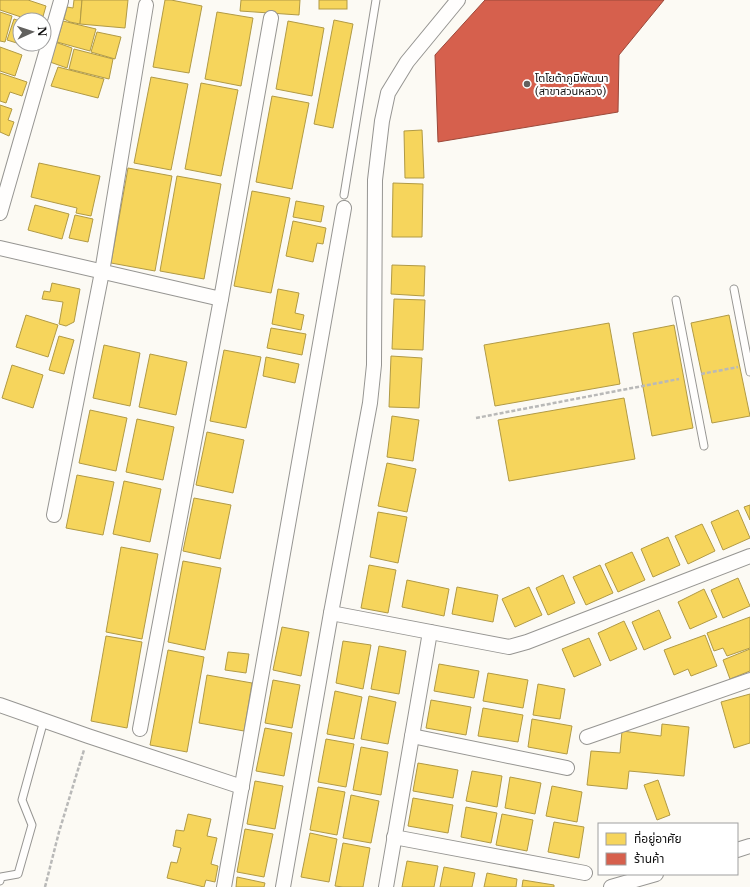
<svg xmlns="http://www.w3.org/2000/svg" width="750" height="887" font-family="'Libre Baskerville','Noto Sans Thai',serif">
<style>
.homes{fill:#f6d55c;stroke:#b19a45}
.shops{fill:#d6604d;stroke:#9a483a}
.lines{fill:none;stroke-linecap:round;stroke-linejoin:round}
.lane-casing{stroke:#969592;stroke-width:9}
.street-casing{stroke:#969592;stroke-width:16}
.path{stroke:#b9b9b8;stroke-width:2.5;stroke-dasharray:4 2;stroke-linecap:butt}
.lane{stroke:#fffefd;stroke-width:7}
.street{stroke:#fffefd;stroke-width:14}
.poi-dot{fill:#62615f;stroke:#fff;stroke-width:1.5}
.labels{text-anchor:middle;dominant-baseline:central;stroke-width:4;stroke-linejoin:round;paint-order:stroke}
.poi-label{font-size:11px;fill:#0f0f0f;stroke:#fff;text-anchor:start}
</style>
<rect width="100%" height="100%" fill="#fcfaf4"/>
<g class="homes">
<path d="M0 0H28L46 6 42 20H30L0 10Z"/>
<path d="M74 0H82L80 24 70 22 64 19 67 7 73 8Z"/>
<path d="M82 0H128L125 28 80 24Z"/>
<path d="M165 0H171L202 6 189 73 153 67Z"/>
<path d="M241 0H300L299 15 240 11Z"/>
<rect x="319" y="0" width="28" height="9"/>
<path d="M0 12 12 16 5 42 0 41Z"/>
<path d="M217 12 253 18 241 86 205 79Z"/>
<path d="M14 19 20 21V44L7 40Z"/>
<path d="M334 20 353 24 333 128 314 124Z"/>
<path d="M63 21 96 29 90 51 57 42Z"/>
<path d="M288 21 324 28 312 96 276 89Z"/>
<path d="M97 32 121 37 115 59 91 52Z"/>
<path d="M55 42 72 48 67 68 50 62Z"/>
<path d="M0 47 22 55 15 76 0 71Z"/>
<path d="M74 49 113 59 109 79 69 69Z"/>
<path d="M58 67 104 79 98 98 51 86Z"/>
<path d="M0 73 27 82 22 96 10 92 6 103 0 101Z"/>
<path d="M151 77 188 84 171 170 134 163Z"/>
<path d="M201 83 238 90 221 176 185 169Z"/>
<path d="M272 96 309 103 292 189 256 182Z"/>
<path d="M0 105 12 109 8 120 14 122 9 136 0 132Z"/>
<path d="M422 130 424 178H405L404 131Z"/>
<path d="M39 163 100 176 91 216 76 213 77 208 31 197Z"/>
<path d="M128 168 172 176 155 271 111 263Z"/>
<path d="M177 176 221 184 204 279 160 271Z"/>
<path d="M393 183 423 184 422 237H392Z"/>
<path d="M252 191 290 198 271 293 234 286Z"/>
<path d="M296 201 324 206 321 222 293 217Z"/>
<path d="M35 205 69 214 62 239 28 230Z"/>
<path d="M75 215 93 219 88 242 69 238Z"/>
<path d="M293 221 326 228 323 244 317 243 313 262 286 256Z"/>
<path d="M392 265 425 266 424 296 391 294Z"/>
<path d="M52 283 80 289 74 322 66 326 59 324 63 302 42 299 44 291 50 292Z"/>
<path d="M278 289 299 293 295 313 304 315 301 330 272 324Z"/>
<path d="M394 299 425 300 423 350 392 349Z"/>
<path d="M26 315 58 325 48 357 16 347Z"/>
<path d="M729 315 750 416 712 423 691 323Z"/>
<path d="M609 323 620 384 495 406 484 345Z"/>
<path d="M674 325 693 428 652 436 633 333Z"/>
<path d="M271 328 306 334 302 355 267 348Z"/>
<path d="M59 336 74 340 64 374 49 370Z"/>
<path d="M104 345 140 353 130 406 93 398Z"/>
<path d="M224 350 261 357 246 428 210 421Z"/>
<path d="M150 354 187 362 176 415 139 407Z"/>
<path d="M391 356 422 358 419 408 389 407Z"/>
<path d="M266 357 299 364 295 383 263 376Z"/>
<path d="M12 365 43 375 33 408 2 398Z"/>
<path d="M624 398 635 459 509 481 498 420Z"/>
<path d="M90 410 127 418 116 471 79 463Z"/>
<path d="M392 416 419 420 413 461 387 457Z"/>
<path d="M137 419 174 427 163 480 126 472Z"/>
<path d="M207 432 244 440 233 493 196 485Z"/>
<path d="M387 463 416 469 407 512 378 506Z"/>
<path d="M77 475 114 482 103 535 66 528Z"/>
<path d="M124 481 161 489 150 542 113 534Z"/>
<path d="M194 498 231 505 220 559 183 551Z"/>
<path d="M750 505V520L744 507Z"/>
<path d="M738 510 750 538 723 550 711 522Z"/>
<path d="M378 512 407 517 398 563 370 557Z"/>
<path d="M702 524 715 551 688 564 675 536Z"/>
<path d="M668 537 680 565 653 577 641 549Z"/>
<path d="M121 547 158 554 142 639 106 632Z"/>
<path d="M632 552 645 580 618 592 605 564Z"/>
<path d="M183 561 221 568 205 650 168 642Z"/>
<path d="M369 565 396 570 388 613 361 608Z"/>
<path d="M600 565 613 593 586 605 573 577Z"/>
<path d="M563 575 575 603 548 615 536 588Z"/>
<path d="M738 578 750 606 723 618 711 590Z"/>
<path d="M407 580 449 589 444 616 402 607Z"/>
<path d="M457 587 498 595 493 622 452 614Z"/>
<path d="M529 587 542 615 515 627 502 599Z"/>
<path d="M704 589 717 617 690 629 678 602Z"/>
<path d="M659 610 671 638 644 650 632 622Z"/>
<path d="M750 617V648L727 656 723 648 714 651 707 633Z"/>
<path d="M624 621 637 649 610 661 598 633Z"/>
<path d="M282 627 309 632 301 676 273 670Z"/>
<path d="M705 635 717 666 691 676 688 669 674 675 664 650Z"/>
<path d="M106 636 142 642 127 728 91 721Z"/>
<path d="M589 638 601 665 574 677 562 649Z"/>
<path d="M343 641 371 645 363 689 336 683Z"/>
<path d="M379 646 406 651 399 694 371 689Z"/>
<path d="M750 649V671L730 679 723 660Z"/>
<path d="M168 650 204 657 187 752 150 745Z"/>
<path d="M228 652 249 654 246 673 225 670Z"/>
<path d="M439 664 479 671 474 698 434 691Z"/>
<path d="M488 673 528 680 523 708 483 701Z"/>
<path d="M207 675 252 683 244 731 199 723Z"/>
<path d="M273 680 300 685 292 728 265 723Z"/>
<path d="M538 684 565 689 560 719 533 715Z"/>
<path d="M335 691 362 697 354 739 327 734Z"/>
<path d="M750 694V743L734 748 721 702Z"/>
<path d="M369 696 396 702 388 744 361 739Z"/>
<path d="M431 700 471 707 466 735 426 728Z"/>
<path d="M483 708 523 715 518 742 478 736Z"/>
<path d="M532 719 572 726 567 754 528 747Z"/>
<path d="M662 724 689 727 684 776 629 771 627 789 587 785 591 751 620 753 622 731 661 736Z"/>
<path d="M265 728 292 733 284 776 256 771Z"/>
<path d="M326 739 354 744 346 787 318 782Z"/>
<path d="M361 747 388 752 381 795 353 790Z"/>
<path d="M418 763 458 770 453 798 413 791Z"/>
<path d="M472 771 502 776 497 807 466 801Z"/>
<path d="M510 777 541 783 535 814 505 808Z"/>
<path d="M658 780 670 815 657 820 644 785Z"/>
<path d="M255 781 283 786 275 829 247 824Z"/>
<path d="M552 786 582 792 577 822 546 816Z"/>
<path d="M318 787 345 792 337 835 310 830Z"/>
<path d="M351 795 379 801 371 843 343 838Z"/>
<path d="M413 798 453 805 448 833 408 826Z"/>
<path d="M466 807 497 813 491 843 461 837Z"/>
<path d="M188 814 211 819 207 836 217 838 211 864 218 866 215 882 206 880 204 887 167 878 171 862 177 863 181 848 173 846 176 830 184 831Z"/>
<path d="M502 814 533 820 527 851 496 845Z"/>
<path d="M554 822 584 827 579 858 548 852Z"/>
<path d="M245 829 273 834 264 877 237 872Z"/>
<path d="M310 833 337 839 329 882 301 877Z"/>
<path d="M343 843 370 848 363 887H343L335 886Z"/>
<path d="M407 861 438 866 434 887H402Z"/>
<path d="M444 867 475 873 472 887H440Z"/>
<path d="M487 873 517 879 516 887H484Z"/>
<path d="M237 877 265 883 264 887H236Z"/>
<path d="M523 880 554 885V887H522Z"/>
</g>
<path class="shops" d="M485 0H664L619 55 618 112 438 142 435 55Z"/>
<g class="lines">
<g class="lane-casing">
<g id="lane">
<path d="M344 195 376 0"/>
<path d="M734 289 750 372"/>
<path d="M676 300 704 446"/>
<path d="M0 881 1 877 18 874 32 825 22 800 44 720"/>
</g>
</g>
<g class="street-casing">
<g id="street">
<path d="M0 213 61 1"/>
<path d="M0 248 221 299 271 18"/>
<path d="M54 515 102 272 146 5"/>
<path d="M331 613 509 647 527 642 750 556"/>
<path d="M0 705 88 736 242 787"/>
<path d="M140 729 221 299"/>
<path d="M412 736 567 768"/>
<path d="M587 737 750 680"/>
<path d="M394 837 585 873"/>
<path d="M737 850 750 846"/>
<path d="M224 887 344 208"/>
<path d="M283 887 331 613 370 403 374 365 375 180 382 121 388 93 407 62 458 0"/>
<path d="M386 887 430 632"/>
<path d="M611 887 656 874"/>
</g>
</g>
<g class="path">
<path d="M701 374 738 367"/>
<path d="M476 418 679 379"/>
<path d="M45 887 59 832 84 750"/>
</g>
<use href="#lane" class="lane"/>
<use href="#street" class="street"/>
</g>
<circle class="poi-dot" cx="527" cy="84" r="4"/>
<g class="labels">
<g class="poi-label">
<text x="535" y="78">โตโยต้าภูมิพัฒนา<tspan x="535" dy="13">(สาขาสวนหลวง)</tspan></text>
</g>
</g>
<rect x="598" y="823" width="140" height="52" fill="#ffffff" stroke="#9f9f9f"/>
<rect x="606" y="833" width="20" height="12" fill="#f6d55c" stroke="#9f9f9f"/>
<text x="634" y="843" font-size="12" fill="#0f0f0f">ที่อยู่อาศัย</text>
<rect x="606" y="853" width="20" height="12" fill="#d6604d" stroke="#9f9f9f"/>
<text x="634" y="863" font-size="12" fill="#0f0f0f">ร้านค้า</text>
<g transform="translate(32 32) rotate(87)"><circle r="19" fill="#ffffff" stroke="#9f9f9f"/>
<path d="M0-3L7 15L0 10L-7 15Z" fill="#62615f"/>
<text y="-6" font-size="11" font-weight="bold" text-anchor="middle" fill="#0f0f0f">N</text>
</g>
</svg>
